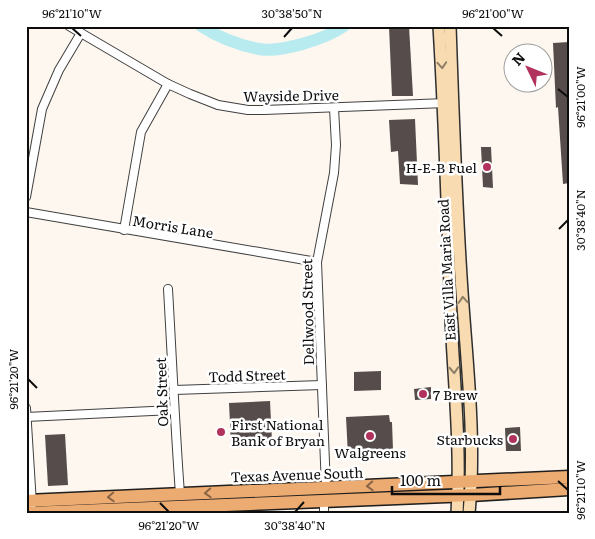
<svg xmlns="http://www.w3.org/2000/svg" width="595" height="539" font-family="Literata,serif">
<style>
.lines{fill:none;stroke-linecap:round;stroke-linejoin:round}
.river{stroke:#b8ebf0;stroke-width:12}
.building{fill:#554c4b}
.minor-casing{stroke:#404040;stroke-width:10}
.secondary-casing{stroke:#2f2f2f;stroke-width:14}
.primary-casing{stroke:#1e1e1e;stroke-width:15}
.minor{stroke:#fff;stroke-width:8}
.secondary{stroke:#f8dbb0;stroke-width:11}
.primary{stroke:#ecab71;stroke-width:12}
.oneway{stroke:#8e7e67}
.oneway2{stroke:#886444}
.ticks{fill:none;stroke:#0d0d0d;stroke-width:2}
.poi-dot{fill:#b1325c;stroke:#fff;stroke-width:2}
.labels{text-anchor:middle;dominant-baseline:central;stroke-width:5;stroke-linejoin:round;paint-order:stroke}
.street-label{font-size:14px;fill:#0d0d0d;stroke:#fff}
.poi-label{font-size:14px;fill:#0d0d0d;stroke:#fff;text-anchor:end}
.neatline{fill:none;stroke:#0d0d0d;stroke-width:2}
.ticks-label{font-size:12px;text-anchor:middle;fill:#0d0d0d}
</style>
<rect width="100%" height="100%" fill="#fef7ef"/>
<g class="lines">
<path class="river" d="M201 26C218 37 238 45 259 49 280 53 326 39 344 26"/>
</g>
<g class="building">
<path d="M389 26H409L413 96H392Z"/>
<path d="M569 42V183L563 184 558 107 556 108 553 43Z"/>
<path d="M415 119 418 185 400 184 398 151 391 152 389 120Z"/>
<path d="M481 147H491L493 188 483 187Z"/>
<path d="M381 371V390L354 391V372Z"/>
<path d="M431 387V399L415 400 414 389Z"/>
<path d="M270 401 272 442 231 444 229 403Z"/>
<path d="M389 415 390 422H392L393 450 387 457 357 458V456H348L346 417Z"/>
<path d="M520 427 521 451H506L505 428Z"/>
<path d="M65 434 68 485 48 486 45 435Z"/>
</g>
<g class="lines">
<g class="minor-casing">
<g id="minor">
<path d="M69 26 168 84 190 94 218 105 248 110H264L446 103"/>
<path d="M26 197 42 109 59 70 81 33"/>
<path d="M26 212 317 262"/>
<path d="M124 230 141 132 168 84"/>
<path d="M168 289C172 358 175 426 180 494"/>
<path d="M174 390 322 385"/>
<path d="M26 408 32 504"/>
<path d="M26 417 173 410"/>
<path d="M326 488 317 262 334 173 336 145 334 108"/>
<path d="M324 500V513"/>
</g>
</g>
<g class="secondary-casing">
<g id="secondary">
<path d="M439 26C445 124 448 221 451 319 454 383 461 448 457 513"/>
<path d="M450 26C453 115 456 204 462 292 467 365 476 440 469 513"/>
</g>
</g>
<g class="primary-casing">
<g id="primary">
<path d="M26 501 569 477"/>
<path d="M29 513 471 495 569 489"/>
</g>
</g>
<use href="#minor" class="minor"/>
<use href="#secondary" class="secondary"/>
<use href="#primary" class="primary"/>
</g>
<defs><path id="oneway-chevron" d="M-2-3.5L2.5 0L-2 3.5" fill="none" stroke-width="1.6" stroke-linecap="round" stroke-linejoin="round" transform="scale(1.25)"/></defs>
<g class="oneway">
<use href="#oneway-chevron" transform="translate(442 65) rotate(86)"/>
<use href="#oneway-chevron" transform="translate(463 300) rotate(-94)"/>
<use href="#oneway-chevron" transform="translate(454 370) rotate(87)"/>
</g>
<g class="oneway2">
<use href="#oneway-chevron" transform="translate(370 486) rotate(177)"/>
<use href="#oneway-chevron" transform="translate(208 493) rotate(177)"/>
<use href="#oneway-chevron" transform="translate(111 497) rotate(177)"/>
</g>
<path class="ticks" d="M72 28 81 36M493 28 502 36M284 37 292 28M558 89 568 97M559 229 568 220M28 379 37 388M558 481 568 490M160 503 169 512M295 512 304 502"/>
<g class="poi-dot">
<circle cx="487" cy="167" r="5"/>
<circle cx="423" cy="394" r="5"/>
<circle cx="221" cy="432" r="5"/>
<circle cx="370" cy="436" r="5"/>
<circle cx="513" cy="439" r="5"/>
</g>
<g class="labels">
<g class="street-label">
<text transform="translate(291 95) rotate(-1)">Wayside Drive</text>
<text transform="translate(173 226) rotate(9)">Morris Lane</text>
<text transform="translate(446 270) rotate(-93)">East Villa Maria Road</text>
<text transform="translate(307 312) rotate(-91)">Dellwood Street</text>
<text transform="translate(247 375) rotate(-2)">Todd Street</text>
<text transform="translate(161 392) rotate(-92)">Oak Street</text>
<text transform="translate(297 474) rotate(-2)">Texas Avenue South</text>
</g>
<g class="poi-label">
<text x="477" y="167">H-E-B Fuel</text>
<text x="433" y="394" text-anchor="start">7 Brew</text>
<text x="231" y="424" text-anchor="start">First National<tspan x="231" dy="16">Bank of Bryan</tspan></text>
<text x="503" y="439">Starbucks</text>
<text x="370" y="452" text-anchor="middle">Walgreens</text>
</g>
</g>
<rect width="595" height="539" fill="none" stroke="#ffffff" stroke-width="55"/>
<g transform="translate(528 68) rotate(313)"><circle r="24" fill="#ffffff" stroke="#9e9e9e"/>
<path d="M0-4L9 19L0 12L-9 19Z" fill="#b1325c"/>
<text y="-8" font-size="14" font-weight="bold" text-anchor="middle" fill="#0d0d0d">N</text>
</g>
<path d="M392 486v8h108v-8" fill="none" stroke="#0d0d0d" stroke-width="2.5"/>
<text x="400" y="486" font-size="15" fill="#0d0d0d" stroke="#ffffff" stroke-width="4" paint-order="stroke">100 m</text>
<rect x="28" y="28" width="540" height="484" class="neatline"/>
<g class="ticks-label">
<text x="72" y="18">96°21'10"W</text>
<text x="292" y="18">30°38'50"N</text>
<text x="493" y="18">96°21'00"W</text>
<text transform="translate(581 97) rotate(-90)" y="4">96°21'00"W</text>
<text transform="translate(581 220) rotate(-90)" y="4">30°38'40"N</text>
<text transform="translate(14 379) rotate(-90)" y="4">96°21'20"W</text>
<text transform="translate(581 490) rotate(-90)" y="4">96°21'10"W</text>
<text x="169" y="530">96°21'20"W</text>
<text x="295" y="530">30°38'40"N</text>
</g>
</svg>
